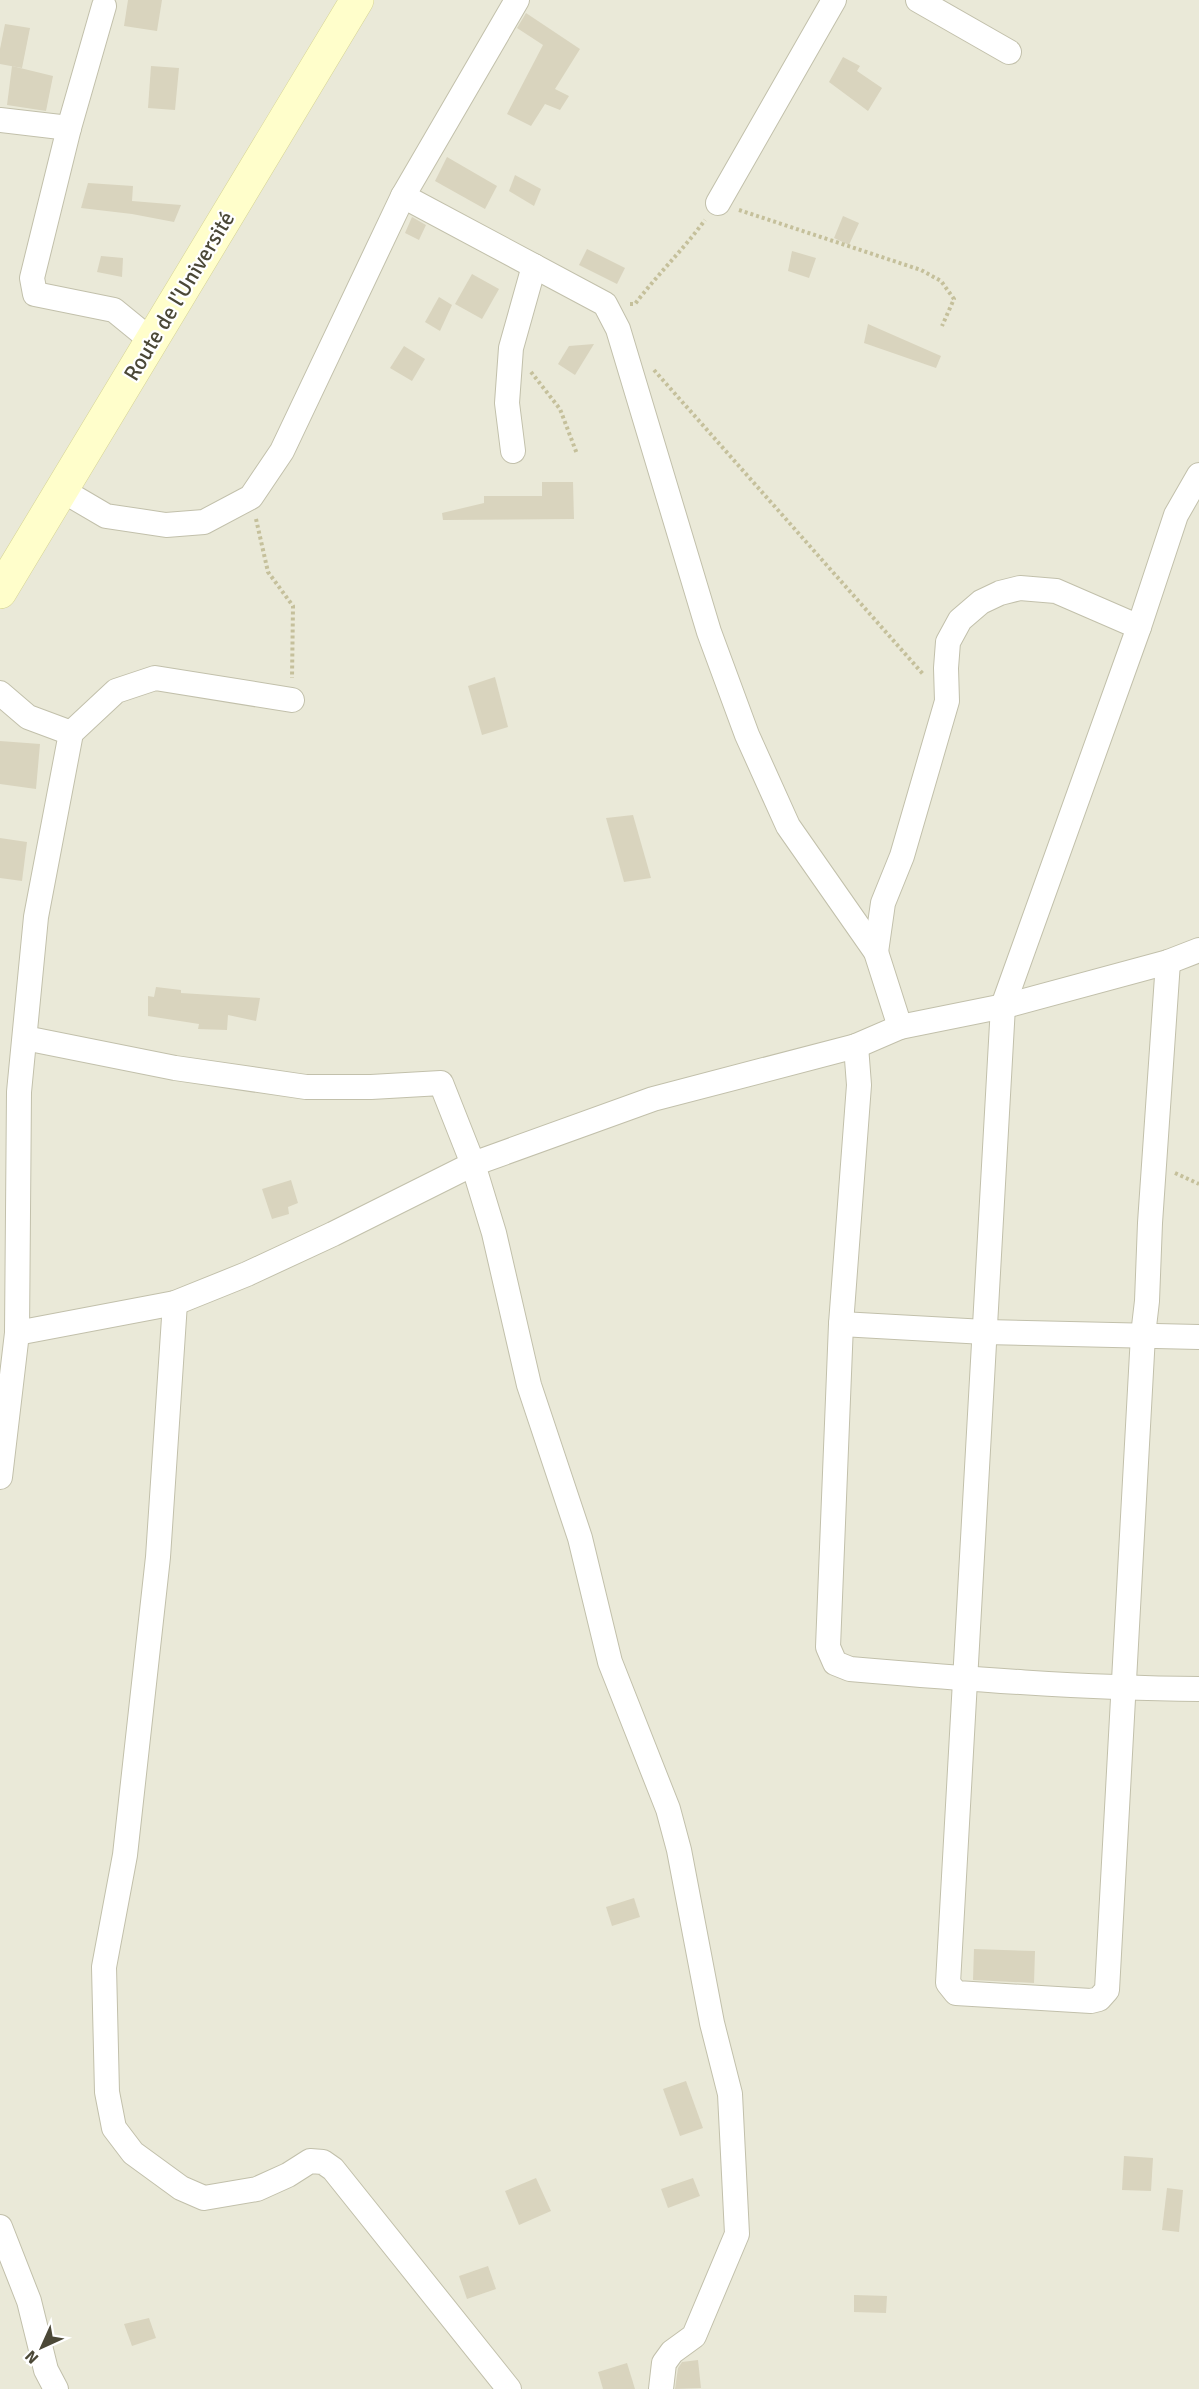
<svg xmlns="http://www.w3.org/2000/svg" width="1199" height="2389" font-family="Signika,sans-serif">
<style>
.residential{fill:#eae9d8}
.building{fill:#d9d4be}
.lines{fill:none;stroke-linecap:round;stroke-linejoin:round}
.street-casing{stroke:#c2c0ab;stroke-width:26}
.secondary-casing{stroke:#d6d495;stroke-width:34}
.path{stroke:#c5c09b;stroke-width:4;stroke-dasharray:3 3;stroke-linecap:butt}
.street{stroke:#fff;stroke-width:24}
.secondary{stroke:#fffecb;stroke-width:33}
.labels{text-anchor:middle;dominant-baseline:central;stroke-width:4.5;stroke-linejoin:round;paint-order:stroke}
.street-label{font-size:22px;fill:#4b4837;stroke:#fff}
</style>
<rect width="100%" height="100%" fill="#f6f5ea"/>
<rect class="residential" x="0" y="0" width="1199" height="2389"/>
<g class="building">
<path d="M128 0H162L157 31 124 26Z"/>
<path d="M526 13 580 49 555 89 569 96 560 110 545 104 531 126 507 114 543 45 517 28Z"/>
<path d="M5 24 30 28 22 68 0 64V49Z"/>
<path d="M843 57 860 66 857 71 882 88 868 111 829 82Z"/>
<path d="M12 66 53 76 46 111 7 105Z"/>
<path d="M151 66 179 68 175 110 148 108Z"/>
<path d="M447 157 497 186 485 209 435 181Z"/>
<path d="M515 175 541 189 534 206 509 191Z"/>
<path d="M88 183 133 186 132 201 181 205 174 222 132 214 81 208Z"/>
<path d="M843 216 859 223 849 245 834 238Z"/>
<path d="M412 217 426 225 419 240 405 233Z"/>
<path d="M587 249 625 268 617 284 579 265Z"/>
<path d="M792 251 816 258 809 278 788 271Z"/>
<path d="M101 256 123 258 122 277 97 272Z"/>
<path d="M472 274 499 289 482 319 455 304Z"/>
<path d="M439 297 452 305 440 331 425 322Z"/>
<path d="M868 324 941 356 936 368 864 343Z"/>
<path d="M594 344 575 375 558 364 569 346Z"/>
<path d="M404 346 425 359 412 381 390 368Z"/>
<path d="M542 482H573L574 519 443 520 442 513 484 503V496H542Z"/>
<path d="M495 677 508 727 482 735 468 686Z"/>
<path d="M0 741 40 744 36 789 0 784Z"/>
<path d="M633 815 651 878 624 882 606 818Z"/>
<path d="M0 838 27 842 22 881 0 878Z"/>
<path d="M156 987 181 990V993L260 998 256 1021 228 1015 227 1030 198 1029 199 1024 148 1016V996L154 997Z"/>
<path d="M291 1180 298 1203 288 1207 289 1214 272 1219 262 1189Z"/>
<path d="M634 1898 640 1917 612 1926 606 1907Z"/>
<path d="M974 1949 1035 1951 1034 1983 973 1980Z"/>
<path d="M686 2081 703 2128 680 2136 663 2089Z"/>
<path d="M1124 2156 1153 2158 1151 2191 1122 2190Z"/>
<path d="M536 2178 551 2211 519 2225 505 2191Z"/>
<path d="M693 2178 700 2196 668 2208 661 2189Z"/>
<path d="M1167 2188 1183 2190 1179 2232 1162 2230Z"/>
<path d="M488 2266 496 2289 467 2299 459 2276Z"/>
<path d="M854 2295 887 2296 886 2313 854 2312Z"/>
<path d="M149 2318 156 2338 132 2346 124 2324Z"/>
<path d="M698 2360 701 2388 675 2389 678 2368 682 2362Z"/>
<path d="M627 2363 635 2389H603L598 2372Z"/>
</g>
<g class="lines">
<g class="street-casing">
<g id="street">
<path d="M918 0 1009 52"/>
<path d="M104 6 69 128 32 278 35 294 114 310 152 341"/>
<path d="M0 120 69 128"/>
<path d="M403 196 605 304 618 329 709 632 747 735 788 826 876 952 900 1027"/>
<path d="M718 203 834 0"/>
<path d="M513 451 507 403 511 348 534 266"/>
<path d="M60 489 106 516 166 525 204 522 251 497 282 451 403 196 517 0"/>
<path d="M0 693 28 717 71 733"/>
<path d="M876 952 883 903 902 856 947 701 946 668 948 642 960 620 981 602 1000 593 1020 588 1056 591 1139 627"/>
<path d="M1168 962 1150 1223 1147 1301 1143 1335 1107 1990 1099 1999 1091 2001 956 1993 948 1983 1003 1006 1139 627 1176 515 1199 475"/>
<path d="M25 1038 175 1068 306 1087H371L441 1083 473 1164 494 1233 529 1385 580 1538 610 1662 668 1809 679 1850 712 2023 730 2094 737 2234 694 2336 672 2352 664 2363 661 2389"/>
<path d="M856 1046 859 1085 841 1324 828 1647 835 1663 850 1669C966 1679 1083 1688 1199 1689"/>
<path d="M175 1303 158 1557 125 1855 104 1967 107 2092 114 2128 133 2153 181 2188 204 2198 257 2189 288 2175 310 2161 323 2162 333 2169 509 2389"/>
<path d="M841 1324 985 1332 1199 1337"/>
<path d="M17 1333 175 1303 247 1274 333 1234 473 1164 653 1099 856 1046 900 1027 1009 1005 1168 962 1199 950"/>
<path d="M0 1477 17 1333 19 1092 36 917 71 733 116 691 155 678 292 700"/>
<path d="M0 2227 29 2301 46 2370 56 2389"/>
</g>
</g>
<g class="secondary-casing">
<path id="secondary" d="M0 592 357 0"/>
</g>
<g class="path">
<path d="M739 210 921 270 941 281 954 299 942 326"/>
<path d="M630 304H635C657 275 683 250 705 220"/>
<path d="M654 370 923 674"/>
<path d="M531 372 560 409 577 454"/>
<path d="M256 519 268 572 293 606 292 678"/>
<path d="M1175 1173 1199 1184"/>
</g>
<use href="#street" class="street"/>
<use href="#secondary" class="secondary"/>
</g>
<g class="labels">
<g class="street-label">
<text transform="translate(179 296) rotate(-59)">Route de l'Université</text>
</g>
</g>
<g transform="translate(42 2347) rotate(225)" stroke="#ffffff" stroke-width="4.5" paint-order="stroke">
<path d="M0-4.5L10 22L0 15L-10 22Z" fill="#4b4837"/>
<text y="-9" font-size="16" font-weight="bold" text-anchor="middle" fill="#4b4837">N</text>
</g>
</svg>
